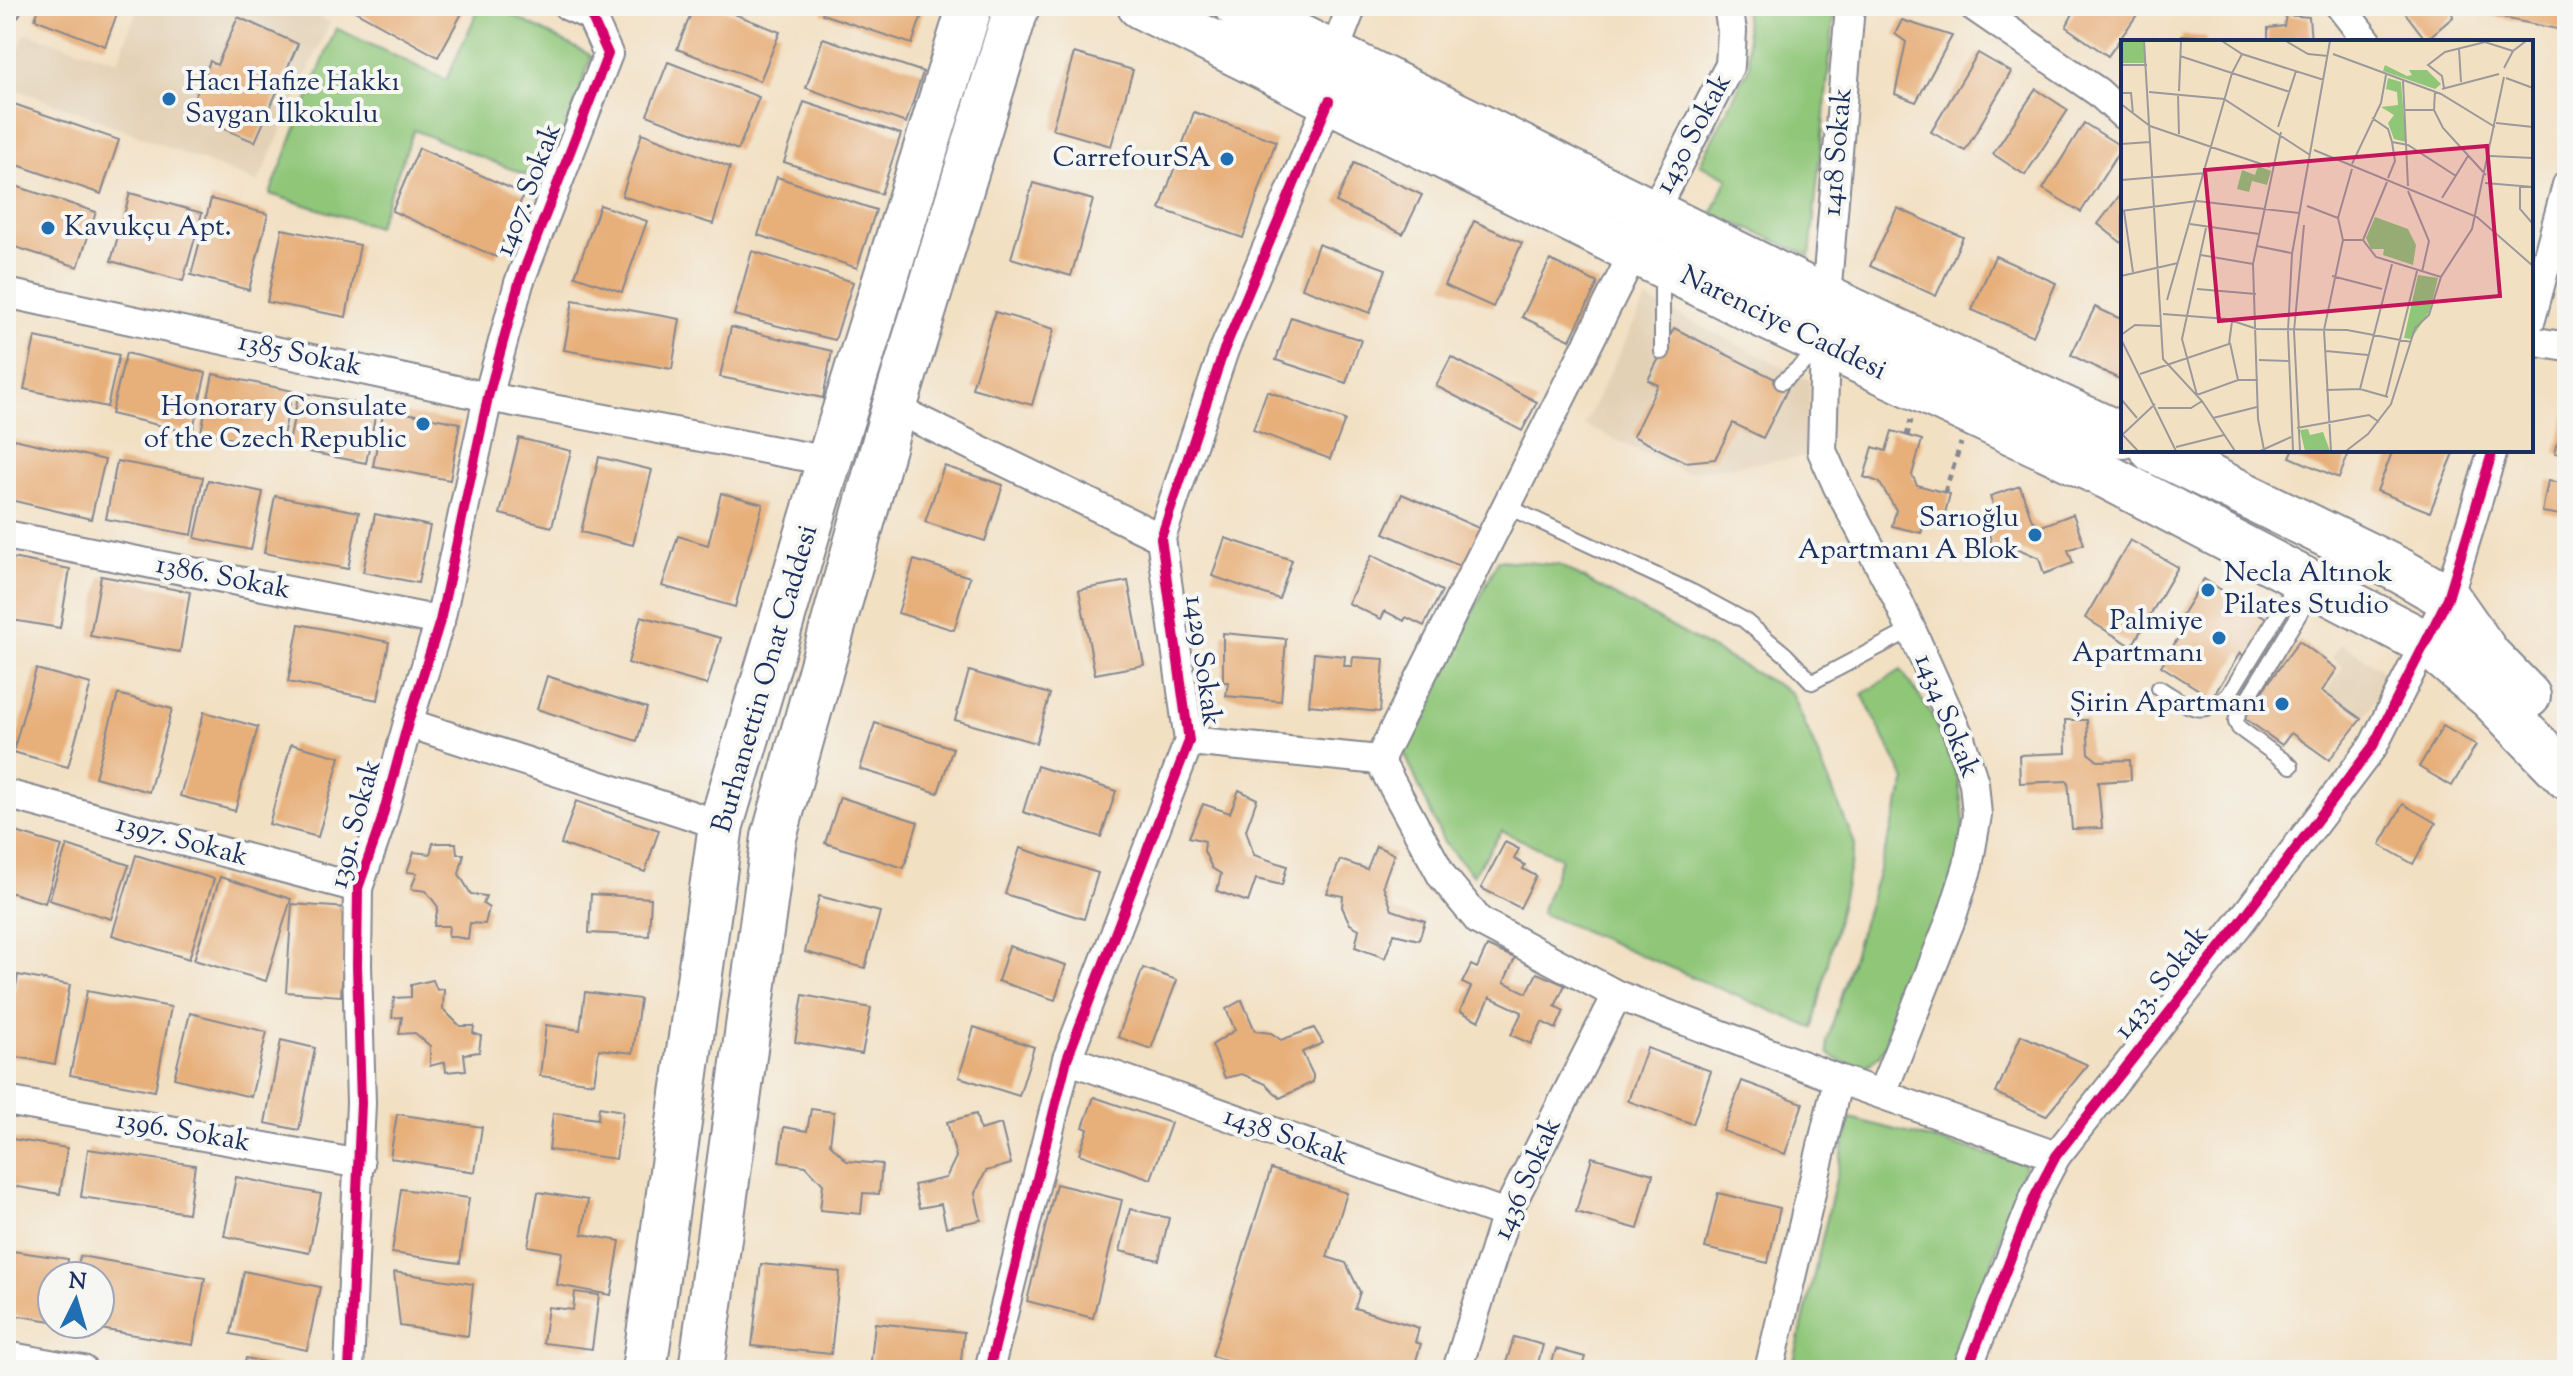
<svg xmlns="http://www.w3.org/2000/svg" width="2573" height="1376" font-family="'Sorts Mill Goudy',serif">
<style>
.built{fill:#e3d1b6}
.green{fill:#8fc678;stroke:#557a6b;stroke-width:2}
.building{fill:#e7af79}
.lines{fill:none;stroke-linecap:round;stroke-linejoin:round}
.lane-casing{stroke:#868890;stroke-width:18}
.street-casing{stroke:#868890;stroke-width:32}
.primary-casing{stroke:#868890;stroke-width:48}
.path{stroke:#868890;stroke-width:5;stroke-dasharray:6 6;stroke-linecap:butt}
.lane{stroke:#fff;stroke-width:14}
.street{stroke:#fff;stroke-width:28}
.primary{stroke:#fff;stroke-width:44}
.cycleway-casing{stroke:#f6f6f2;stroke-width:15}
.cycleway{stroke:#d6006c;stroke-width:10}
.poi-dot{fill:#1f6fb2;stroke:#f6f6f2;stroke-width:3}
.labels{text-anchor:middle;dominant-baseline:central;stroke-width:8;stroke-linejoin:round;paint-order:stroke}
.poi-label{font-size:28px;fill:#1b2f5e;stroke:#f6f6f2;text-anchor:end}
.street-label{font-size:28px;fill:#1b2f5e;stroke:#f6f6f2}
.inset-road{fill:none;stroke:#9c999b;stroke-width:2}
.view{fill:#c2185b;fill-opacity:0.15;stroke:#c2185b;stroke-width:4}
.inset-edge{fill:none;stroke:#1b2f5e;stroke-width:4}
</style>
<rect width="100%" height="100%" fill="#f6f6f2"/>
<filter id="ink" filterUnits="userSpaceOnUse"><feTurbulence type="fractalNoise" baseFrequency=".0125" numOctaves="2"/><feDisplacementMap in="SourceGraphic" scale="16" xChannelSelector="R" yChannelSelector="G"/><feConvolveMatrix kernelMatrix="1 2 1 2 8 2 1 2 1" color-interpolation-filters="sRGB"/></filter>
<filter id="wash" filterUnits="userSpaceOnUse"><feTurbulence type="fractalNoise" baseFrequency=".006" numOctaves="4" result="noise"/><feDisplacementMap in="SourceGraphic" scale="32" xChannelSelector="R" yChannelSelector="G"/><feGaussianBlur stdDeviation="1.8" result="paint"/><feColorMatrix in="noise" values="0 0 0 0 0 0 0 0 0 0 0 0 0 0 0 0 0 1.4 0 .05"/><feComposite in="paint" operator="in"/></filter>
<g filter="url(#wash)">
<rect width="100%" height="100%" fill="#f2e0c3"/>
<g class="built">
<path d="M138 6H297L330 22 258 183 79 112 6 86 25 33 118 61Z"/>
<path d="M1646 299 1810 380 1807 457 1684 472 1584 425Z"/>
<path d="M2342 643 2380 668 2384 676 2380 693 2364 718 2326 691 2343 667 2331 657Z"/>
</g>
<g class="green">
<path d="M480 6H495L592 56 546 183 414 130 377 227 270 194 336 28 446 80Z"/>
<path d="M1744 6H1835L1810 256 1712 213 1728 178 1700 164 1750 65Z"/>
<path d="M1498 560 1559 565 1792 693 1855 844 1813 1028 1541 913 1561 858 1502 831 1473 875 1444 843 1400 743 1454 652Z"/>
<path d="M1901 670 1931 713 1958 779 1964 820 1959 862 1898 1020 1879 1056 1868 1065C1853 1064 1838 1063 1828 1053L1827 1042 1906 781 1862 694Z"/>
<path d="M1850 1118 2025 1164 1956 1370H1792Z"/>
</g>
<g id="blocks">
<g class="building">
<path d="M40 6H120L105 46 35 19Z"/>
<path d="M346 6H466L438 57Z"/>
<path d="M694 6H714L780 32 760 81 677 49Z"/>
<path d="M825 6H925L912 44 822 14Z"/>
<path d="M2077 6H2131L2139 12 2108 56 2066 27Z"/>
<path d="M2400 6H2451L2453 17 2426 40Z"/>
<path d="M2490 6H2567V31L2488 15Z"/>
<path d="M2286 15 2309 17 2311 42H2268V28L2284 26Z"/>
<path d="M238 17 298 44 255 142 188 114 210 61 217 65Z"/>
<path d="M1902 20 1952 36 1916 102 1895 94 1906 42 1895 34Z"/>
<path d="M2182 35 2205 37 2206 42H2181Z"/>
<path d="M823 38 923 72 906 123 806 88Z"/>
<path d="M1074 53 1133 70 1111 146 1052 129Z"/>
<path d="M1978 53 2011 72 1965 151 1931 132Z"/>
<path d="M668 62 759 97 738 150 647 115Z"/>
<path d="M2036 89 2068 110 2025 175 1993 154Z"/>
<path d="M804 102 901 134 881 194 784 162Z"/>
<path d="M11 103 119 140 101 194 6 161V118Z"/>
<path d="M1194 112 1276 141 1243 238 1160 209Z"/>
<path d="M2084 123 2122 147 2081 212 2043 189Z"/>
<path d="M642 133 730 167 713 224 622 196Z"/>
<path d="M419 148 524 194 496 257 392 211Z"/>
<path d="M1354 163 1422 195 1403 234 1336 202Z"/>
<path d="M777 177 876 210 857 268 758 235Z"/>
<path d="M6 183 96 212 78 267 6 244Z"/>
<path d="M1033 183 1093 200 1071 276 1011 258Z"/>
<path d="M2123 191V244L2098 224Z"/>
<path d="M130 193 202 213 183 281 111 261Z"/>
<path d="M211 199 268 214 249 290 191 275Z"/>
<path d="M600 205 647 221 622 292 575 276Z"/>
<path d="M1897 208 1963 237 1936 296 1870 266Z"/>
<path d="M1474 221 1522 243 1493 307 1444 285Z"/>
<path d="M282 229 360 245 346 317 267 302Z"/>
<path d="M1318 244 1386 269 1370 313 1302 288Z"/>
<path d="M752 251 853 282 835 340 734 315Z"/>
<path d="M1995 256 2056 283 2033 336 1972 310Z"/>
<path d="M1550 260 1598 283 1570 340 1522 317Z"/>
<path d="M573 300 680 319 672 369 564 350Z"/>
<path d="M2095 307 2123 320V381L2071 355Z"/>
<path d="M995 312 1054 329 1032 405 972 388Z"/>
<path d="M1291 317 1361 340 1346 383 1276 360Z"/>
<path d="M731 327 832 351 823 398 720 377Z"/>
<path d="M1674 328 1789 386 1763 438 1733 423 1715 459 1685 462 1633 436 1658 385 1648 380Z"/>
<path d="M35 337 119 355 107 407 24 389Z"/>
<path d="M126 353 206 373 192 433 111 414Z"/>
<path d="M1451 357 1537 402 1522 431 1436 386Z"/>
<path d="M213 374 293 391 280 449 201 432Z"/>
<path d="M1267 391 1345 420 1330 459 1253 430Z"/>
<path d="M299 392 377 407 366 463 288 448Z"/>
<path d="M384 409 460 423 450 480 373 466Z"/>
<path d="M2566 411H2567V455L2555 453Z"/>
<path d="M1892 431 1922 440 1912 475 1917 485 1950 494 1942 525 1925 520 1921 533 1892 526 1896 510 1879 482 1864 477 1873 447 1886 451Z"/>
<path d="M519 438 571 451 552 527 500 514Z"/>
<path d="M14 439 105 460 91 519 6 499V470Z"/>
<path d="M2293 450H2350L2339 478 2290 457Z"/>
<path d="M2393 450H2445L2454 453 2430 512 2377 491Z"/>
<path d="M599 457 652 470 633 545 581 532Z"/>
<path d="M117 461 203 477 192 535 106 519Z"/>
<path d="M944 466 1003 485 985 541 925 522Z"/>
<path d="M208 480 263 492 251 550 195 538Z"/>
<path d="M2548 481 2567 484V516L2542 512Z"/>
<path d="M2020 486 2032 520 2042 526 2073 514 2084 544 2068 550 2073 563 2044 574 2039 558 2008 544 1994 549 1984 519 1997 515 1990 496Z"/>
<path d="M721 493 763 504 735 607 662 586 678 536 708 545Z"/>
<path d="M1402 494 1483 530 1466 569 1384 533Z"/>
<path d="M275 496 359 512 348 569 264 553Z"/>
<path d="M375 514 430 526 418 583 363 572Z"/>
<path d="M1225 538 1292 560 1279 599 1212 576Z"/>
<path d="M2130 540 2178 567 2132 646 2085 618Z"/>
<path d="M1372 555 1442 591 1424 626 1406 617 1404 621 1385 611 1381 619 1348 603Z"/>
<path d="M6 557 70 569 60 628 6 619Z"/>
<path d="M914 560 970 577 954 630 898 613Z"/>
<path d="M101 576 190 592 180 652 90 636Z"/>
<path d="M2204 579 2271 621 2248 659 2240 653 2212 698 2161 666 2187 623 2180 618Z"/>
<path d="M1128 581 1144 665 1095 674 1079 590Z"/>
<path d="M641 616 721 638 707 685 628 663Z"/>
<path d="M299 624 389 642 378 700 288 682Z"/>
<path d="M1223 633 1286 639 1281 701 1226 696 1228 682H1223Z"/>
<path d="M2299 641 2337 669 2322 691 2361 719 2329 760 2291 733 2282 745 2243 717Z"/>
<path d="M1314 653 1345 656 1344 666H1352L1353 657 1384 659 1380 712 1309 705Z"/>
<path d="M36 669 91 684 68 767 13 752Z"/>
<path d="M969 671 1050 694 1036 743 955 720Z"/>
<path d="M547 676 647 708 637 741 537 709Z"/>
<path d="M118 694 172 709 149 792 95 777Z"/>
<path d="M204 712 258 727 235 811 180 796Z"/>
<path d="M2065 720H2087L2089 754 2098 761 2130 760 2131 780 2098 782 2102 828 2072 829 2068 781 2020 783 2019 755 2066 753Z"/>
<path d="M875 723 953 748 938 793 860 769Z"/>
<path d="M2443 726 2476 745 2452 786 2419 767Z"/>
<path d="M291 744 340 757 318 837 269 824Z"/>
<path d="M1037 766 1116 791 1101 837 1023 812Z"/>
<path d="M1239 790 1257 799 1246 830 1254 855 1287 866 1282 885 1256 879 1248 902 1217 891 1221 874 1212 868 1204 851 1205 841 1189 837 1203 804 1230 813Z"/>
<path d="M840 797 918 822 904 868 825 843Z"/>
<path d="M576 801 659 830 645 872 561 844Z"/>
<path d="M2403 804 2436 823 2413 864 2380 845Z"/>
<path d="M6 829 62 846 45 903 6 891Z"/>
<path d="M1505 842 1519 849 1514 859 1525 865 1523 869 1536 876 1520 908 1481 888Z"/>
<path d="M433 843H456L457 854H464L459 874 471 894 486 896 483 904 489 908 485 924 470 923 468 939 448 936 449 926H434L438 907 426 891 411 889 417 873 407 872 414 852 430 854Z"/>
<path d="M67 845 129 865 111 919 49 900Z"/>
<path d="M1376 846 1394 854 1383 885 1392 910 1425 921 1419 940 1394 934 1385 958 1355 947 1359 929 1350 924 1342 907 1343 896 1327 893 1340 860 1367 869Z"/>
<path d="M1020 848 1098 873 1084 919 1005 894Z"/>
<path d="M136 855 214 879 189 959 112 935Z"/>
<path d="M220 877 291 899 266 981 194 960Z"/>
<path d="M591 894 651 898 649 936 589 933Z"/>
<path d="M819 896 880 912 865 968 805 952Z"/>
<path d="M292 904 347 908 341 996 286 992Z"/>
<path d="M1009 946 1066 965 1055 1000 998 981Z"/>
<path d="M1487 946 1515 958 1504 982 1527 993 1537 973 1565 985 1555 1006 1564 1011 1556 1029 1542 1022 1531 1044 1511 1035 1522 1012 1490 997 1479 1021 1460 1011 1471 987 1462 983 1471 965 1477 968Z"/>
<path d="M1143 968 1177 980 1151 1049 1118 1037Z"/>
<path d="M18 975 70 985 55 1064 6 1055V1038Z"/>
<path d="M433 980 437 990 444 989 443 1009 460 1026H474L473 1033 481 1036 479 1052 464 1054 466 1070 446 1072 445 1062 430 1066V1046L415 1033 399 1034 402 1017 392 1018 394 998 411 997V985Z"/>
<path d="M87 991 171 1007 155 1091 70 1075Z"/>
<path d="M585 992 640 999 633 1053 599 1049 594 1083 540 1076 546 1025 580 1030Z"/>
<path d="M803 995 871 1008 862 1054 795 1042Z"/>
<path d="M1242 1000 1255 1031 1271 1033 1281 1040 1314 1028 1323 1043 1302 1052 1313 1075V1082L1280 1098 1266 1084 1242 1074 1225 1078 1212 1045 1235 1030 1226 1009Z"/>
<path d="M190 1013 267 1032 251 1097 174 1078Z"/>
<path d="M974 1027 1034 1047 1019 1096 959 1077Z"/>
<path d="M2021 1035 2088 1065 2046 1116 1996 1093Z"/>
<path d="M281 1040 315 1048 299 1130 265 1123Z"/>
<path d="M1647 1048 1711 1071 1693 1124 1628 1101Z"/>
<path d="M1742 1081 1803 1103 1785 1154 1723 1131Z"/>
<path d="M1094 1097 1171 1123 1151 1179 1079 1154 1088 1129 1083 1127Z"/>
<path d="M599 1107 623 1111 616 1159 549 1150 553 1113 598 1119Z"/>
<path d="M811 1109 834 1112 830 1144 847 1161 882 1164 879 1194 863 1193 861 1214 820 1210 823 1184 806 1166 779 1162 784 1127 807 1131Z"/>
<path d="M397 1114 482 1127 475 1172 390 1158Z"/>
<path d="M976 1114 980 1130 1001 1124 1011 1164 986 1171 975 1193 981 1220 946 1227 941 1204 919 1208 914 1185 946 1178 956 1157 947 1122Z"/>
<path d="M6 1138 67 1148 60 1194 6 1185Z"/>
<path d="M88 1149 195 1165 188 1213 81 1197Z"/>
<path d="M1592 1157 1653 1174 1638 1229 1576 1212Z"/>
<path d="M1271 1169 1347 1193 1327 1257 1346 1263 1360 1292 1355 1308 1419 1328 1415 1342 1421 1344 1413 1370H1279L1262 1365 1259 1370 1212 1356Z"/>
<path d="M236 1177 321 1194 309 1253 224 1236Z"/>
<path d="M1056 1184 1122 1200 1093 1318 1027 1301Z"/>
<path d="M401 1189 469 1198 460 1263 392 1253Z"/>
<path d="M538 1192 588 1200 582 1234 620 1241 611 1295 557 1285 562 1252 528 1246Z"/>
<path d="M1718 1193 1780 1208 1768 1263 1705 1248Z"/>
<path d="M1130 1209 1169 1218 1159 1260 1120 1251Z"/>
<path d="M6 1250 68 1259 66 1276H52V1321L6 1314Z"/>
<path d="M80 1256 205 1278 193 1345 83 1326 100 1324V1276H76Z"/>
<path d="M761 1264 840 1272 831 1354 752 1346Z"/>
<path d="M244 1271 320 1287 307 1350 231 1334Z"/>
<path d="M394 1272 473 1284 468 1336 400 1326Z"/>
<path d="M575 1292 599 1295 592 1349 543 1343 548 1307 573 1310Z"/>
<path d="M875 1323 964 1332 960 1370H870Z"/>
<path d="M1514 1337 1543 1345 1536 1370H1508L1510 1365 1506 1363Z"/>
<path d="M1556 1349 1585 1357 1581 1370H1550Z"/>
<path d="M246 1358 295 1369V1370H243Z"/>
<path d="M1638 1362 1662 1369V1370H1636Z"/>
</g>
</g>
</g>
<g filter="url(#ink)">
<use href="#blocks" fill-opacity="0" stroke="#868890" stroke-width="2"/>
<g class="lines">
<g class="lane-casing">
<g id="lane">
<path d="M1662 352V273"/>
<path d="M1782 382 1821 349"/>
<path d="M1506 506 1692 592 1744 620 1786 655 1812 682 1911 630"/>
<path d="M2159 688C2186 704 2202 722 2229 694L2298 582"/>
<path d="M2291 766 2239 728 2236 722 2238 714 2314 590"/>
</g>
</g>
<g class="street-casing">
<g id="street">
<path d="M568 6 591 16"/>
<path d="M1973 6 2098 92 2123 115"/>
<path d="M2340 6 2368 42"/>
<path d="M6 8 7 6"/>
<path d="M1333 55 1352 6"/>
<path d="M1652 214 1730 65 1732 31 1728 6"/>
<path d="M6 293 488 397 829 461"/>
<path d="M1826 298 1850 6"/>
<path d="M2531 319 2567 185"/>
<path d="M2531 341 2567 347"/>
<path d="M1825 346 1822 451 1838 487 1896 596 1960 738 1974 783 1977 815 1968 866 1951 919 1882 1093"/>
<path d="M894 408 1161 538"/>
<path d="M6 535 440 621"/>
<path d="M408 723 721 825"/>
<path d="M1189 741 1379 760 1442 876 1479 921 1617 995 1838 1079 2056 1156"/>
<path d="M1379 760 1634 252"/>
<path d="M6 794 358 888"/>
<path d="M1067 1059 1506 1214"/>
<path d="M6 1101 360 1164"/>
<path d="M6 1356 83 1370"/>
<path d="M349 1370 361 1103 357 965 358 888 381 822 408 723 440 621 488 397 519 283 608 54 591 16 595 6"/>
<path d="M989 1370 1067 1059 1189 741 1161 538 1224 350 1329 101"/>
<path d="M1457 1370 1506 1214 1617 995"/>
<path d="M1769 1370 1838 1079"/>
<path d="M1967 1370 2035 1196 2056 1156 2238 925 2373 746 2448 598 2493 450"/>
</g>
</g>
<g class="primary-casing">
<g id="primary">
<path d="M1140 6 1766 317 2108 477 2426 643 2491 698 2567 777"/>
<path d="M1237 6 1826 298 2123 436"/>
<path d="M2153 450 2401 571 2448 598 2488 655 2528 696"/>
<path d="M644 1370 721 825 829 461 970 6"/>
<path d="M701 1370 774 837 894 408 1017 6"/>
</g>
</g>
<g class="path">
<path d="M1907 436 1911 420"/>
<path d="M1945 492 1961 443"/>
</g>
<use href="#lane" class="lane"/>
<use href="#street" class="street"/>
<use href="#primary" class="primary"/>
<g class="cycleway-casing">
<g id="cycleway">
<path d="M349 1370 361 1103 357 965 358 888 381 822 408 723 440 621 488 397 519 283 608 54 591 16 595 6"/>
<path d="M989 1370 1067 1059 1189 741 1161 538 1224 350 1329 101"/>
<path d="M1967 1370 2035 1196 2056 1156 2238 925 2373 746 2448 598 2493 450"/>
</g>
</g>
<use href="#cycleway" class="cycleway"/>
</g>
</g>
<g class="poi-dot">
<circle cx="169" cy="99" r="8"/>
<circle cx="1227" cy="159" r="8"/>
<circle cx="48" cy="228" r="8"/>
<circle cx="423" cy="424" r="8"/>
<circle cx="2035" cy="535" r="8"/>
<circle cx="2208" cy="590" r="8"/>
<circle cx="2219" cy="638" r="8"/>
<circle cx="2282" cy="704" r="8"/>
</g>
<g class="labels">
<g class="poi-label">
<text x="185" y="83" text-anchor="start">Hacı Hafize Hakkı<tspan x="185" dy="32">Saygan İlkokulu</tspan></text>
<text x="1211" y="159">CarrefourSA</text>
<text x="64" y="228" text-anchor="start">Kavukçu Apt.</text>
<text x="407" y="408">Honorary Consulate<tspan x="407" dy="32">of the Czech Republic</tspan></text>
<text x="2019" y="519">Sarıoğlu<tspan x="2019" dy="32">Apartmanı A Blok</tspan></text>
<text x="2224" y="574" text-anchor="start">Necla Altınok<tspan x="2224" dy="32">Pilates Studio</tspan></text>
<text x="2203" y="622">Palmiye<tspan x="2203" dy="32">Apartmanı</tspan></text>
<text x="2266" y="704">Şirin Apartmanı</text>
</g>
<g class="street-label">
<text transform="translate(1694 134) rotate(-62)">1430 Sokak</text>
<text transform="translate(1838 152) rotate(-85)">1418 Sokak</text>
<text transform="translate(529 190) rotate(-69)">1407. Sokak</text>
<text transform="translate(1783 324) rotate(26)">Narenciye Caddesi</text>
<text transform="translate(300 355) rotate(12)">1385 Sokak</text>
<text transform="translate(223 578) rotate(11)">1386. Sokak</text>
<text transform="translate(1202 661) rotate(82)">1429 Sokak</text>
<text transform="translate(766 679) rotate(-74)">Burhanettin Onat Caddesi</text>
<text transform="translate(1946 716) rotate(68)">1434 Sokak</text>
<text transform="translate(356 824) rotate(-75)">1391. Sokak</text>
<text transform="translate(182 841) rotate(15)">1397. Sokak</text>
<text transform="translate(2162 983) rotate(-52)">1433. Sokak</text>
<text transform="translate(183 1132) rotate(10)">1396. Sokak</text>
<text transform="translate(1286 1137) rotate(19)">1438 Sokak</text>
<text transform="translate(1528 1179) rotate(-66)">1436 Sokak</text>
</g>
</g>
<g transform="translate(2121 40)">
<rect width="412" height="412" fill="#f2e0c3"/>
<path d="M0 1H22L25 23H0ZM264 25 286 36 291 35 288 30H306L320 44 314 49 262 31ZM267 38 280 42 285 102 273 99 267 83 273 75 260 67 277 65 276 52 265 49ZM137 126 150 131 146 145 131 141 128 152 116 149 121 130 134 135ZM254 177 287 189 295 205 292 225 262 215 263 209H250L245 198ZM297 235 317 238 309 271 290 299 283 298ZM187 389 189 395 202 392 209 411H184L179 390Z" fill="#8fc678"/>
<path class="inset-road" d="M23 1 42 319 81 361 114 411M101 1 121 14 203 40M165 1 187 14 207 16M338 9 340 42M212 14 320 54 374 87M59 16 169 52M0 25H26M383 28 392 11 405 1M385 38 412 48M282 41 287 146M323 48 321 36 307 25 324 12 364 2 392 11M321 49 378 34M58 51 60 1M314 51 313 70 322 88 365 135M28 52 103 59 189 115M0 53H10L12 74M57 54 58 94M0 64 29 86 149 127M283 70H313M251 78 267 89 271 102 274 121 267 138M375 83 412 87M157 87 175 31M271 102 287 105 335 136M0 104 29 102M193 110 356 177 412 226M369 116 412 118M231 124 260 63 265 35M0 140 85 133M364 143 412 147M399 146V169L412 184M287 151 308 201 301 232M321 158 347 116M186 166 217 178M0 171 76 161 178 173M3 171 12 232M69 184 138 194M85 188 61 299 76 355 117 340H137M222 200H242L255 217 320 237M242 200 266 142M136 206 170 213M80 215 132 224M0 236 57 223M211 236 261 249M76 249 135 254M46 260 111 33 121 14M42 274 106 279 136 289 226 290 290 302M0 295 14 285 40 286M0 299 55 411M109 303 117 340M205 311 247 315M138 320 168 321M19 334 108 304 111 281M239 349 271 224M205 350 239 349 267 357M265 356 296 231M0 359 16 378M37 368H70L81 361M92 378 136 367M176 388 248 375 258 382M0 393 17 411M0 396 34 364M55 407 103 395M143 410 137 379 132 224 160 92M139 411 170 397M172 411 167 291 171 214 209 1M179 411 173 291 183 185M210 411 203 290 222 200 217 178 231 129M225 411 247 394 270 364 294 288 308 275 320 237 351 189 383 37"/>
<path class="view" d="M366 106 379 256 98 281 84 130Z"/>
<rect width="412" height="412" class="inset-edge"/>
</g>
<rect width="2573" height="1376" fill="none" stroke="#f6f6f2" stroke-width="32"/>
<g transform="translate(76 1300) rotate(5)"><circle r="38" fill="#f6f6f2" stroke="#9ea6b7" stroke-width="2"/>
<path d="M0-6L14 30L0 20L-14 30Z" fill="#1f6fb2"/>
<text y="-12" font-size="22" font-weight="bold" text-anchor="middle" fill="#1b2f5e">N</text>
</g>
</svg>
